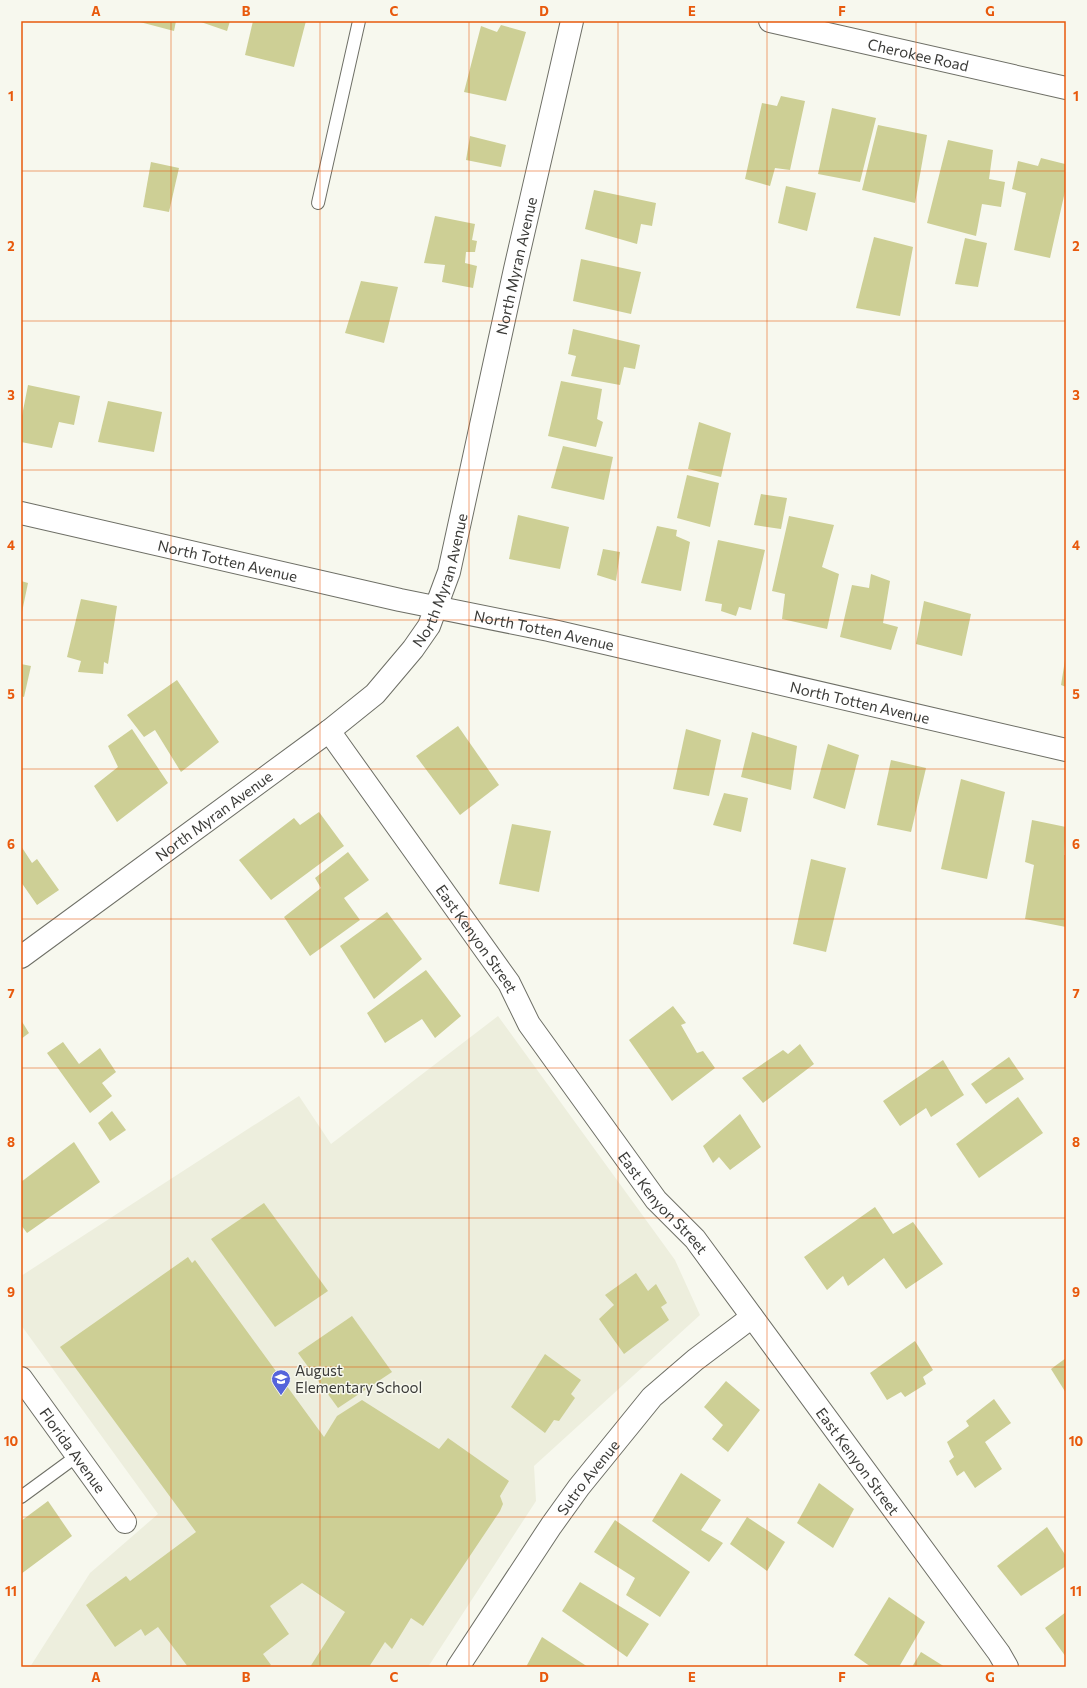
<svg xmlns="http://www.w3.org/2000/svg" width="1087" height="1688" font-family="Commissioner,sans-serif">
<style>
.built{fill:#edeedd}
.building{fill:#cdcf95}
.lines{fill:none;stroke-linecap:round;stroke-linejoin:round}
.service-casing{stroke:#6e6f66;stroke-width:14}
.minor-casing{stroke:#6e6f66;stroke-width:24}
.tertiary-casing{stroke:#6e6f66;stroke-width:24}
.service{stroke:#fff;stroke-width:12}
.minor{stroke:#fff;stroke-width:22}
.tertiary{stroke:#fff;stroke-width:22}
.grid{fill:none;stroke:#e8590c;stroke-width:1;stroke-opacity:0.55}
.labels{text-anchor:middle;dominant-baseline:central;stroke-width:3;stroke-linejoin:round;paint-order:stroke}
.street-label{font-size:15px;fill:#3b3b38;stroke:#f7f8ee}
.poi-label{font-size:15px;fill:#3b3b38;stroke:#f7f8ee;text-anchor:start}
.neatline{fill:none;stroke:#e8590c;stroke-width:1.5}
.grid-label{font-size:13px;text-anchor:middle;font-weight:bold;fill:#e8590c}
</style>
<rect width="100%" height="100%" fill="#f7f8ee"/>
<path class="built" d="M498 1016 675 1260 700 1315 534 1466 536 1501 428 1667H30L90 1573 158 1514 21 1325V1276L299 1096 331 1144Z"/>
<g class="building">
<path d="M136 21H176L174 31Z"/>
<path d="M198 21H230L227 31Z"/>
<path d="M253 21H306L294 67 245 55Z"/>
<path d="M501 25 526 32 506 101 464 92 481 26 497 32Z"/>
<path d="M781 96 805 101 790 170 775 168 770 186 745 179 762 103 777 106Z"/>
<path d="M832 108 876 118 860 182 818 174Z"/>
<path d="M878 125 927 135 915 203 862 190Z"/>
<path d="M470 136 506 145 501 167 466 160Z"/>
<path d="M948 140 993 150 989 179 1005 182 1001 207 982 204 976 236 927 223Z"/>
<path d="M1041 158 1065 164V171L1066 170V187L1050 258 1014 250 1026 193 1012 189 1018 161 1038 166Z"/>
<path d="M151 162 179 168 169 212 143 207Z"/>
<path d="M786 186 816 193 807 231 778 223Z"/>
<path d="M594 190 656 203 652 226 641 224 637 244 585 229Z"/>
<path d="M435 216 475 224 472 240 477 241 475 252H466L465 263 477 266 473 288 442 282 445 265 424 263Z"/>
<path d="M874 237 913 247 900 316 856 308Z"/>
<path d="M965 238 987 243 978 287 955 284Z"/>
<path d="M581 259 641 272 631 314 573 301Z"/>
<path d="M361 281 398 287 384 343 345 333Z"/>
<path d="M573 329 640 345 635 369 624 367 620 385 571 376 576 356 568 354Z"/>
<path d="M561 381 602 389 597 419 603 422 596 447 548 436Z"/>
<path d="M28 385 80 396 74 425 59 422 52 448 21 442V421Z"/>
<path d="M108 401 162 412 154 452 98 442Z"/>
<path d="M699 422 731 433 721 477 688 469Z"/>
<path d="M563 446 613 457 604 500 551 488Z"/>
<path d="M687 475 719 483 710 527 677 518Z"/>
<path d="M761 494 787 498 781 529 754 525Z"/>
<path d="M518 515 569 527 560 569 509 559Z"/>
<path d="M789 516 834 525 822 567 839 574 827 629 782 619 785 594 772 591Z"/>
<path d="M657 526 677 530 676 536 690 542 681 591 641 583Z"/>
<path d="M718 540 765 550 751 610 739 607 736 616 721 611 722 604 705 601Z"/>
<path d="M603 549 620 552 616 581 597 575Z"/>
<path d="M871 574 890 581 883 623 898 627 891 650 840 637 852 585 869 588Z"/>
<path d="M21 581 28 583 22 612H21Z"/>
<path d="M81 599 117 606 108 664 104 662 103 674 78 672 81 661 67 657Z"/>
<path d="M924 601 971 614 962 656 916 644Z"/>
<path d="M1065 660H1066V687L1061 685Z"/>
<path d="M21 664 31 666 24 697 21 696Z"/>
<path d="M177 680 219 742 181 772 155 730 144 737 127 715Z"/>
<path d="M458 726 499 785 460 815 416 756Z"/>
<path d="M132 729 168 783 117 822 94 786 118 767 108 746Z"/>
<path d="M686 729 721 740 709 796 673 789Z"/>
<path d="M752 732 797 746 791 790 741 777Z"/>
<path d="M828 744 859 755 845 809 813 798Z"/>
<path d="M891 760 926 768 911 832 877 825Z"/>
<path d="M961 779 1005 792 987 879 941 869Z"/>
<path d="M724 793 748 798 741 832 713 825Z"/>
<path d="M319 812 344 846 271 900 239 860 294 818 300 825Z"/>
<path d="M1032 820 1066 827 1064 855H1066V927L1025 919 1034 865 1025 862Z"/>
<path d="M512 824 551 831 539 892 499 884Z"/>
<path d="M21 846 32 863 37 859 59 890 37 905 21 882Z"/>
<path d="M348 852 369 880 344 898 360 920 310 956 284 917 321 888 315 878Z"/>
<path d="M811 859 846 868 826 952 793 944Z"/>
<path d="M387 912 422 959 374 999 340 946Z"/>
<path d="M426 970 461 1016 435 1038 422 1019 385 1043 367 1013Z"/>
<path d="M673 1006 686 1023 681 1025 697 1053 703 1051 715 1068 672 1101 629 1040Z"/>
<path d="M21 1020 29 1033 21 1039Z"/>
<path d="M63 1042 79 1064 100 1048 116 1072 102 1083 112 1096 90 1113 47 1053Z"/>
<path d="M800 1044 814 1064 763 1103 742 1078 783 1050 788 1054Z"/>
<path d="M1009 1057 1024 1079 986 1104 971 1084Z"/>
<path d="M943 1060 964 1095 931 1117 926 1108 900 1126 883 1101Z"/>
<path d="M1018 1097 1043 1133 979 1178 956 1144Z"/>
<path d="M112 1111 126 1130 110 1141 98 1123Z"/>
<path d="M740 1114 761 1147 730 1170 719 1157 713 1163 703 1146Z"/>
<path d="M74 1142 100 1182 27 1233 21 1225V1182Z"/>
<path d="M264 1203 328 1291 275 1327 211 1239Z"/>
<path d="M875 1207 893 1234 913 1222 943 1264 906 1289 884 1258 848 1286 843 1276 827 1290 804 1257Z"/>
<path d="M188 1257 192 1263 195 1260 324 1437 337 1416 362 1400 439 1449 448 1438 509 1481 500 1496 503 1504 500 1511 423 1626 411 1618 392 1649 385 1642 369 1667H310L345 1612 302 1583 270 1606 289 1634 263 1654 271 1665 268 1667H188L158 1627 145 1636 141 1629 115 1647 86 1605 126 1576 130 1581 196 1532 60 1347Z"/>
<path d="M636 1273 648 1291 656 1284 667 1303 661 1307 669 1320 624 1354 599 1319 614 1305 605 1295Z"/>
<path d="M352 1316 392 1372 338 1408 298 1353Z"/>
<path d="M915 1341 933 1370 923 1377 926 1384 905 1397 901 1392 887 1400 870 1373Z"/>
<path d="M545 1354 581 1380 571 1394 575 1398 559 1421 554 1420 545 1433 511 1407Z"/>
<path d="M1066 1358V1393L1051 1369Z"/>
<path d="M726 1381 760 1410 728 1452 712 1439 723 1425 704 1407Z"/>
<path d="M994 1399 1011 1423 985 1442 1002 1469 975 1488 964 1471 957 1476 949 1461 954 1457 947 1442 969 1426 966 1421Z"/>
<path d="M681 1473 721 1500 701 1530 723 1543 709 1562 652 1521Z"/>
<path d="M819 1483 854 1509 833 1548 797 1523Z"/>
<path d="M48 1501 72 1536 21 1574V1521Z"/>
<path d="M747 1517 785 1542 767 1571 730 1544Z"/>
<path d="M615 1520 690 1572 660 1617 626 1595 635 1578 594 1552Z"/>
<path d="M1047 1527 1066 1556V1566L1021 1596 997 1566Z"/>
<path d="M580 1582 649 1624 627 1657 562 1611Z"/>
<path d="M889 1597 925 1622 899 1667H871L854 1655Z"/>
<path d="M1066 1612V1657L1045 1628Z"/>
<path d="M542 1637 588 1667H526Z"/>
<path d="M921 1652 945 1667H912Z"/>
</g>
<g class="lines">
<g class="service-casing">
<g id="service">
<path d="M318 203 359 21"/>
<path d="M21 1497 77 1456"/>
</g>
</g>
<g class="minor-casing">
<g id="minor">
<path id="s1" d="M21 513 400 600 549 630 1066 750"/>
<path id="s2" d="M329 731 509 983 529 1024 656 1200 695 1239 999 1653 1007 1667"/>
<path id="s3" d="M21 957 329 731 375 694 413 649 429 626 449 572 515 269 572 21"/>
<path id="s4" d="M21 1378 125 1522"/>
<path id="s5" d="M458 1667 551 1526 579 1487 652 1397 695 1360 752 1317"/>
</g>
</g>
<g class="tertiary-casing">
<g id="tertiary">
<path id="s6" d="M770 21 1066 88"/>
</g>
</g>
<use href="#service" class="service"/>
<use href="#minor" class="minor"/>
<use href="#tertiary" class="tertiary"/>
</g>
<path class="grid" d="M171 21V1667M320 21V1667M469 21V1667M618 21V1667M767 21V1667M916 21V1667M21 171H1066M21 321H1066M21 470H1066M21 620H1066M21 769H1066M21 919H1066M21 1068H1066M21 1218H1066M21 1367H1066M21 1517H1066"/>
<defs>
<g id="school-pin" transform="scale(1)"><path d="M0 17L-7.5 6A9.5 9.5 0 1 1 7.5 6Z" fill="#5564db" stroke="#f7f8ee"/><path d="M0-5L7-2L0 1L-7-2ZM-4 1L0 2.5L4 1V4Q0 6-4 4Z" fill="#fff"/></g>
</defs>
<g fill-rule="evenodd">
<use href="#school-pin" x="281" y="1379"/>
</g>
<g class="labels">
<g class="street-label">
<text stroke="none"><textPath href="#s6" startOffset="152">Cherokee Road</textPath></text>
<text stroke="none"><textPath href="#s3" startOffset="899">North Myran Avenue</textPath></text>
<text stroke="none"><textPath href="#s1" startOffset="212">North Totten Avenue</textPath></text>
<text stroke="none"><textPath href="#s3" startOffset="575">North Myran Avenue</textPath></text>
<text stroke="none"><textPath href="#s1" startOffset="536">North Totten Avenue</textPath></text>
<text stroke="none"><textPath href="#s1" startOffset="860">North Totten Avenue</textPath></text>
<text stroke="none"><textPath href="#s3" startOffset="239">North Myran Avenue</textPath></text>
<text stroke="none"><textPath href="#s2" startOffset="255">East Kenyon Street</textPath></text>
<text stroke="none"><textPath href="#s2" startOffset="579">East Kenyon Street</textPath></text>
<text stroke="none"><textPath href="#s4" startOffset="89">Florida Avenue</textPath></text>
<text stroke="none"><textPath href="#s2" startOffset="903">East Kenyon Street</textPath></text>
<text stroke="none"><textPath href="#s5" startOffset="230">Sutro Avenue</textPath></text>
</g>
<g class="poi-label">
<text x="295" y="1370">August<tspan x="295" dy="17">Elementary School</tspan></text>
</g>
</g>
<rect width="1087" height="1688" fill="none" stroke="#f7f8ee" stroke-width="44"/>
<rect x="22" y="22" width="1043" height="1644" class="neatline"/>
<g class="grid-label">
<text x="96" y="16">A</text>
<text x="246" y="16">B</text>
<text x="394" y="16">C</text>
<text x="544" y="16">D</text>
<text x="692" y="16">E</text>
<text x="842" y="16">F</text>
<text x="990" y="16">G</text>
<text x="11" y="101">1</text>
<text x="1076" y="101">1</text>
<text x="11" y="251">2</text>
<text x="1076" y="251">2</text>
<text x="11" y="400">3</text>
<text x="1076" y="400">3</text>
<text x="11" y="550">4</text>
<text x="1076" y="550">4</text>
<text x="11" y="699">5</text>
<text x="1076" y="699">5</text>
<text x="11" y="849">6</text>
<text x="1076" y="849">6</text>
<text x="11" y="998">7</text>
<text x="1076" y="998">7</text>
<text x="11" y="1147">8</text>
<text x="1076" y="1147">8</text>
<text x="11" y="1297">9</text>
<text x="1076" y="1297">9</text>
<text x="11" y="1446">10</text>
<text x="1076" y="1446">10</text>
<text x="11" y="1596">11</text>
<text x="1076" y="1596">11</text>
<text x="96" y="1682">A</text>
<text x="246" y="1682">B</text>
<text x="394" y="1682">C</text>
<text x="544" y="1682">D</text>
<text x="692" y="1682">E</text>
<text x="842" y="1682">F</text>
<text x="990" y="1682">G</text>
</g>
</svg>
